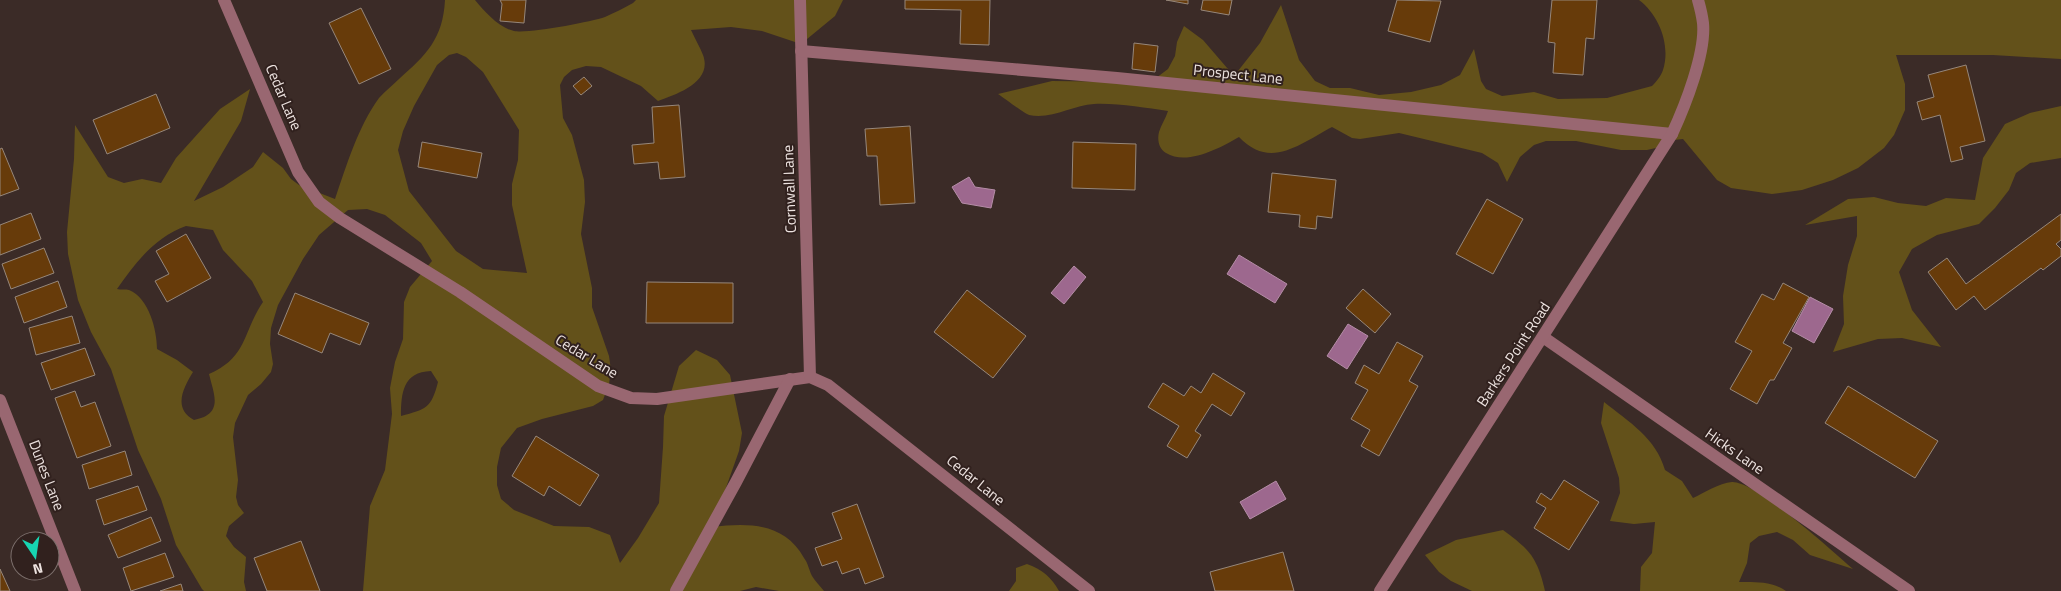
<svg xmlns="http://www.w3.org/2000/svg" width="2061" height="591" font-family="'Titillium Web',sans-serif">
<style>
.green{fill:#63511a;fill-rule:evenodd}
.water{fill:#9d688e;stroke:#b58da7}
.building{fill:#673b0a;stroke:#96877b}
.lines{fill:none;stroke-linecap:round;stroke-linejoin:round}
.minor{stroke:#996771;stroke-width:12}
.labels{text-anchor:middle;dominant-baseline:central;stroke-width:4;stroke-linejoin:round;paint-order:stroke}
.street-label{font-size:15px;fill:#ede3e0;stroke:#31211e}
</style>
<rect width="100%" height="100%" fill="#3b2b27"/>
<g class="green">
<path d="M445 0H475C484 11 499 28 514 31 528 34 590 22 605 17 614 13 624 8 633 3L636 0H843L835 16 801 44 762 31 731 27 691 30C695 39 700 47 703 55 713 82 677 94 658 101L641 86 601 67 586 66 572 70 564 77 560 85 563 118 572 135 584 180 585 202 581 234 592 288V307L609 356 611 370 609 384 603 400 593 406 542 419 517 428 501 448 497 467V485L501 499 514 510 554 526 589 527 610 535 620 563 638 538 659 503 663 447 664 416 679 366 696 350 717 360 730 375 742 433 739 451 712 527C748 523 784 522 804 558 808 563 809 570 812 576 815 581 820 586 824 591H779L756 587 740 591H363L370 506 385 470 392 414 390 388 395 362 403 339 404 302 410 287 432 261 421 243 385 215 367 209 348 210 319 235 303 259 278 305 271 328 270 344 273 364 271 372 261 384 248 395 235 423 233 437 238 480 236 497 238 505 244 513 229 526 226 536 234 547 246 557 244 582 246 591H204L202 589 176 545 161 499 138 450 111 369 91 332 78 300 68 254 67 232 74 159 75 125 108 177 124 183 142 179 161 183 176 158 220 109 250 89 241 121 194 201 223 187 253 167 263 152 283 168 291 179 299 185 335 199C347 164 358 127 379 98 385 91 393 85 399 79 426 55 443 39 445 0ZM457 53 466 57 483 72 519 130 518 160 512 184V205L527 273 483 269 456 251 409 191 398 150 403 131 414 106 437 65 449 55ZM186 226 213 230 223 250 252 281 263 302C242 333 248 357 209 374 214 395 224 414 194 420 172 408 184 387 193 372L177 360 157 349C157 330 149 298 129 290 126 289 120 290 117 289 135 263 155 237 186 226ZM431 371 438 382C431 409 426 409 401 416 401 393 403 372 431 371Z"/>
<path d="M1639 0H2061V59L1993 55H1896L1905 84V110L1894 135 1884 148 1858 168 1833 180 1802 190 1772 194 1731 188 1717 180 1683 139 1674 140 1660 147 1647 150H1621L1576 141H1546L1534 145 1520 157 1507 182 1498 163 1482 153 1399 133 1360 139 1352 138 1332 127C1300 144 1270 170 1239 137 1220 148 1187 166 1166 153 1159 149 1157 140 1159 132 1161 125 1166 118 1168 111 1145 108 1118 103 1094 104 1073 105 1051 120 1029 115 1025 114 1004 98 998 94L1052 81 1139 82 1156 78 1168 69 1175 56 1177 42 1184 26 1203 40 1234 76 1260 43 1281 5 1299 60 1315 81 1330 88H1350L1379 95 1411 92 1441 85 1460 75 1474 49 1481 81 1486 89 1502 96 1534 92 1558 99 1607 98 1652 86C1656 82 1661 76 1663 70 1671 45 1659 15 1639 0Z"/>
<path d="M2061 106V158L2030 163 2016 173 2009 190 1995 208 1979 224 1937 235 1912 249 1899 272 1912 310 1941 347 1902 338 1878 339 1833 352 1844 324 1843 296 1848 265 1857 236V216L1805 225 1848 199 1874 197 1898 203 1926 206 1946 198 1975 200 1983 158 2005 124 2030 113Z"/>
<path d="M1604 402C1629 422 1656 438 1665 470L1682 481 1693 498C1704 493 1719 483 1732 482 1756 481 1832 551 1853 569L1810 555 1793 540 1777 532 1759 536 1750 543 1747 563 1739 582C1754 582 1772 581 1786 591H1640L1641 567 1652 553 1655 522 1634 524 1610 521 1620 493 1619 478 1601 423Z"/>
<path d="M1503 530C1530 550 1537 557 1545 591H1472L1451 581 1439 572 1425 555 1456 540Z"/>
<path d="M1027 564C1043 570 1051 577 1059 591H1009L1016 581V568Z"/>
</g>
<g class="water">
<path d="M969 177 975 187 995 190 991 208 962 203 952 187Z"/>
<path d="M1239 255 1287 284 1275 303 1227 274Z"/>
<path d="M1074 266 1086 277 1064 304 1051 293Z"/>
<path d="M1810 297 1833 309 1814 343 1792 331Z"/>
<path d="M1348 324 1368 336 1347 369 1327 356Z"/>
<path d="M1276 481 1286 499 1250 519 1240 502Z"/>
</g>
<g class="building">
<path d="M500 0H526L524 23 500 21 502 4Z"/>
<path d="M905 0H990L989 45 960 44 961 10 905 9Z"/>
<path d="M1166 0H1188V4Z"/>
<path d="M1203 0H1232L1229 15 1201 10Z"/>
<path d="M1397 0 1441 1 1430 42 1388 31Z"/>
<path d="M1552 0H1597L1594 39 1586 38 1583 75 1553 73 1555 43 1548 42Z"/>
<path d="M361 8 391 69 359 84 329 23Z"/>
<path d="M1134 43 1158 46 1155 72 1132 69Z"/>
<path d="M1966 65 1985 141 1960 147 1963 159 1951 162 1940 115 1922 120 1917 102 1934 97 1928 75Z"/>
<path d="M584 77 592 86 581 95 573 86Z"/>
<path d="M156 94 170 128 107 154 93 120Z"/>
<path d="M679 105 685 177 660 179 658 162 634 164 632 145 654 143 652 107Z"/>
<path d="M910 126 915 203 880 205 877 156H867L865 129Z"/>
<path d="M422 142 482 153 477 178 418 167Z"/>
<path d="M1073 142 1136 144 1135 190 1072 188Z"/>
<path d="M2 148 19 189 0 196V149Z"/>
<path d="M1272 173 1336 180 1332 218 1317 216 1316 229 1299 227 1300 215 1268 212Z"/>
<path d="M1487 199 1523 219 1493 274 1456 254Z"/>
<path d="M31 213 41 239 0 255V225Z"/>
<path d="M2061 214V240L2056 244 2061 249V256L2043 270 2041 268 1985 310 1974 296 1956 310 1928 272 1947 258 1966 284Z"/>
<path d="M186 234 211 278 167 302 155 281 169 274 156 251Z"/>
<path d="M44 248 54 273 11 289 2 264Z"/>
<path d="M58 281 67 307 24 323 15 297Z"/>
<path d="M647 282 733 283V323H646Z"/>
<path d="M1783 283 1809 297 1783 343 1792 348 1774 380H1770L1757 404 1730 389 1752 351 1735 342 1762 294 1774 300Z"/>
<path d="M1363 289 1391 314 1375 333 1346 308Z"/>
<path d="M967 290 1026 336 993 378 934 332Z"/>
<path d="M295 293 369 323 360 345 330 333 322 353 278 334Z"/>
<path d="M72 316 80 343 36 355 29 328Z"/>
<path d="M1397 342 1423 356 1409 381 1418 386 1379 456 1361 446 1370 430 1351 419 1368 390 1355 383 1364 365 1379 374Z"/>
<path d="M85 348 95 375 51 390 41 363Z"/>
<path d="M1213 373 1245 393 1231 416 1212 404 1195 431 1201 435 1187 458 1167 446 1179 426 1148 407 1163 383 1184 396 1191 386 1201 393Z"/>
<path d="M1848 386 1938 441 1915 478 1825 423Z"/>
<path d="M75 391 81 407 95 402 111 446 77 458 55 398Z"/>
<path d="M536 436 599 475 580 506 549 486 544 496 512 476Z"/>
<path d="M125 451 132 475 89 489 82 465Z"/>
<path d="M1564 480 1599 502 1569 550 1534 528 1546 508 1536 502 1541 493 1551 500Z"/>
<path d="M138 486 147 510 104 525 96 500Z"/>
<path d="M857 504 884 577 865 584 859 568 842 574 837 561 822 566 815 548 842 539 832 513Z"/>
<path d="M151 517 161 541 118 558 108 535Z"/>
<path d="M301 541 320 591H267L254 558Z"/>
<path d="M1283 552 1294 591H1215L1210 572Z"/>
<path d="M165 553 174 577 131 591 123 568Z"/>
<path d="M0 569 10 591H0Z"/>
<path d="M181 584 183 591H160Z"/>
</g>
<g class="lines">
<g class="minor">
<path d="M224 0 298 172 319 202 340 218 460 292 598 386 631 398 657 399 810 377 828 385 1089 591"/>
<path d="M800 0 810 377"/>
<path d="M801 51 1117 78 1672 134"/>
<path d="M1543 337 1909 591"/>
<path d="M0 400 75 591"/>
<path d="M676 591 736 482 790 379"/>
<path d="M1380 591 1672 134C1685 106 1706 53 1703 23 1702 15 1700 7 1698 0"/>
</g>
</g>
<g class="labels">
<g class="street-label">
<text transform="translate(1238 74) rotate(6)">Prospect Lane</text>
<text transform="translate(284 97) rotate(67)">Cedar Lane</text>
<text transform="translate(789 189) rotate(-92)">Cornwall Lane</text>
<text transform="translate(1513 354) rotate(-57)">Barkers Point Road</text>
<text transform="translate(587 356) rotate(31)">Cedar Lane</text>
<text transform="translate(1735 451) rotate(35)">Hicks Lane</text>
<text transform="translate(47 475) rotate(69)">Dunes Lane</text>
<text transform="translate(976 480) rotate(39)">Cedar Lane</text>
</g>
</g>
<g transform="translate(35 556) rotate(167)"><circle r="24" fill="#31211e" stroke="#7c6f6c"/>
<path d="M0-4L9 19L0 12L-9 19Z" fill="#17d5b2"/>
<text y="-8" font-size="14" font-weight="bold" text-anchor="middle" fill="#ede3e0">N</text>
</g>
</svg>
